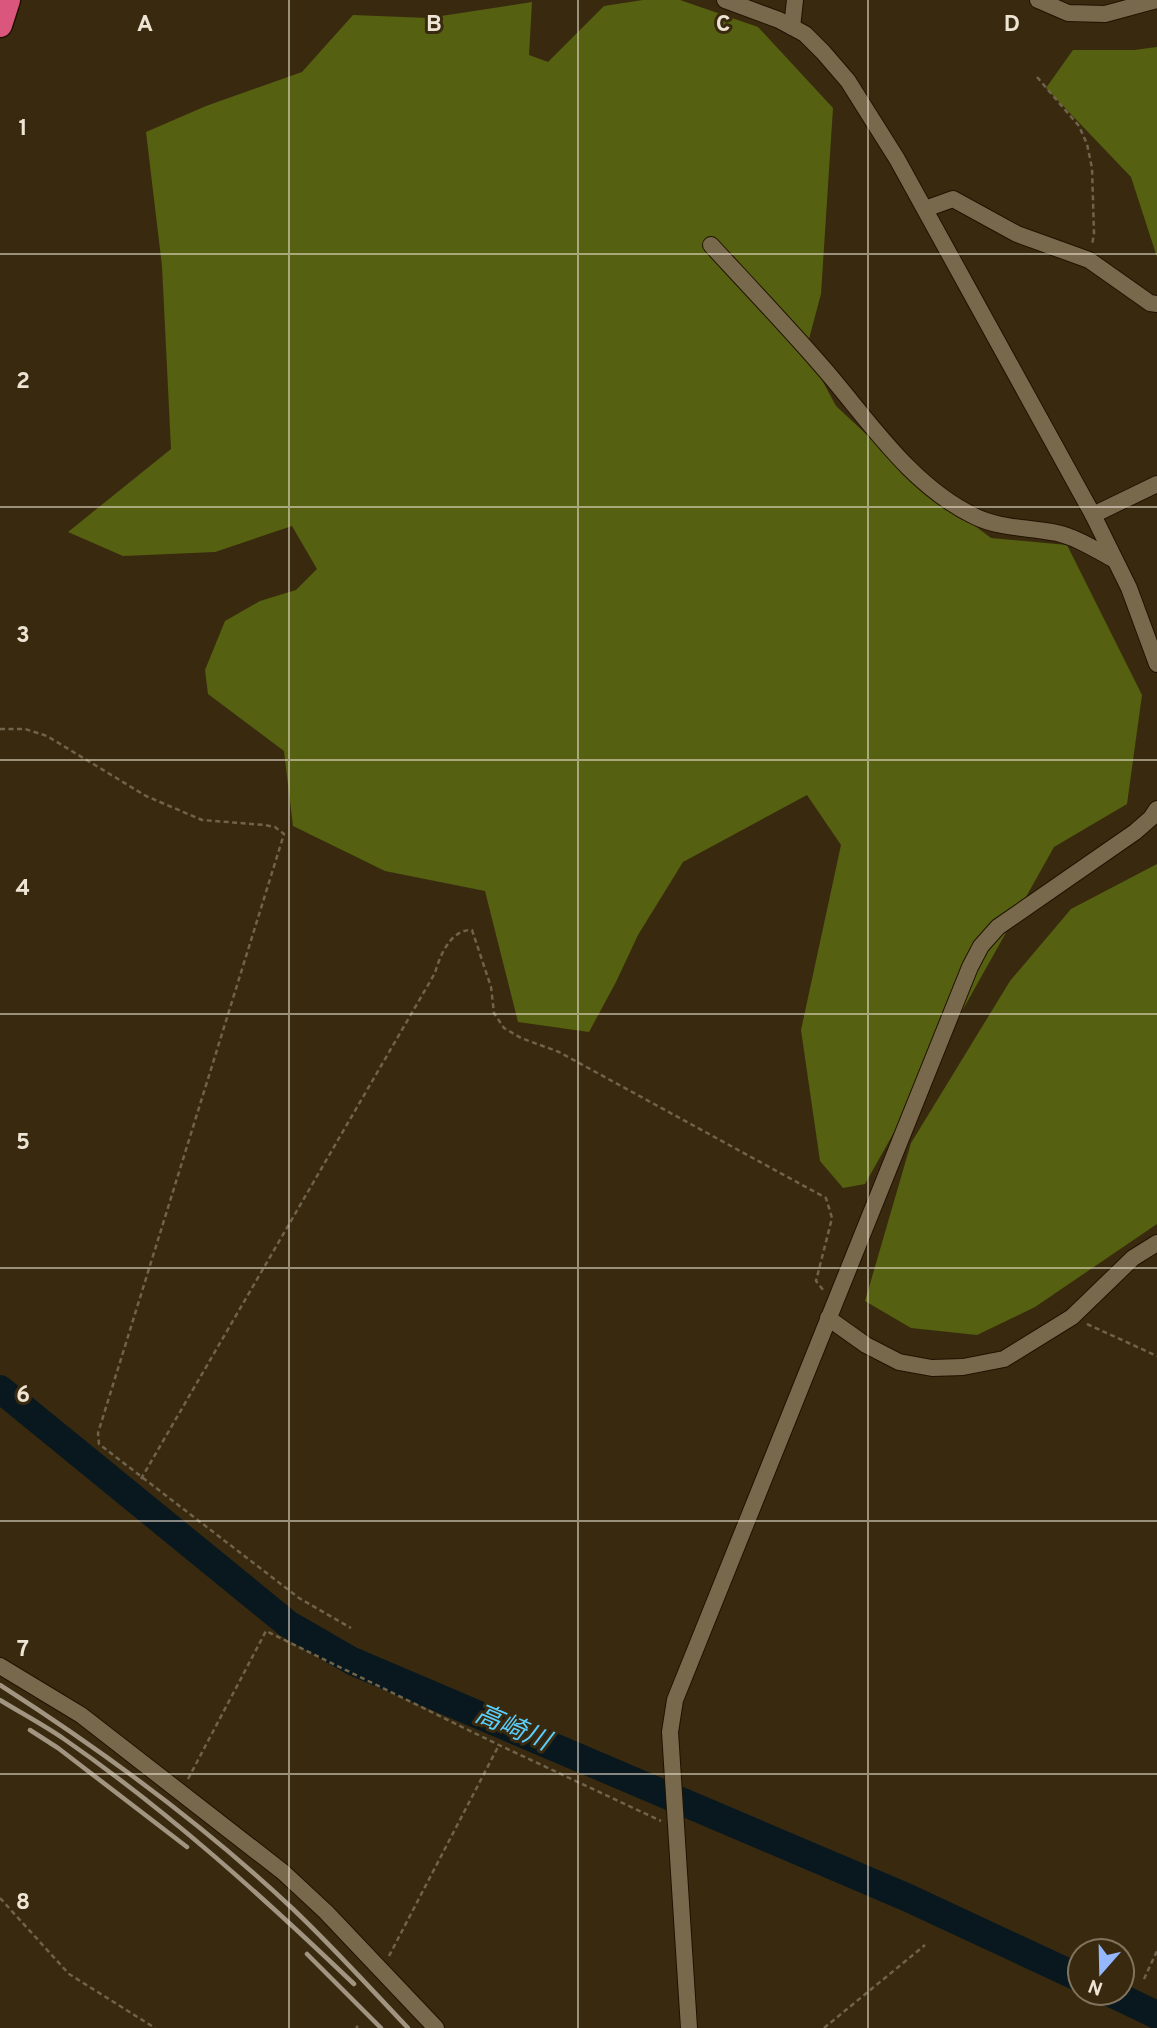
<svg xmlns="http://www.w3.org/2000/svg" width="1157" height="2028" font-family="Overpass,'Noto Sans JP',sans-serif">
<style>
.forest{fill:#556010}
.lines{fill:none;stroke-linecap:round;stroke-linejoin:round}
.river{stroke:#09181f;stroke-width:28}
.minor-casing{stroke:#201200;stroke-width:18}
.highway-casing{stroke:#201200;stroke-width:27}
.path{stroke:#70634b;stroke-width:2.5;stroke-dasharray:5 3.5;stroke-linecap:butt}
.minor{stroke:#79694c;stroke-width:16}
.highway{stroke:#db567d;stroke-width:24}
.rail{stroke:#a19581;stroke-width:4.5}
.grid{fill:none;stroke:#ede4d4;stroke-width:2;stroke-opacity:0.55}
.labels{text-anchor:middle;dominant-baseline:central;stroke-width:6;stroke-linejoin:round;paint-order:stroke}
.water-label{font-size:26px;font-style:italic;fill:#5acefd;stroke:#392a0f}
.grid-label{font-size:23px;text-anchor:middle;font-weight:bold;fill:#ede4d4;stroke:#392a0f;stroke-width:6;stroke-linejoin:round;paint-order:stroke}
</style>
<rect width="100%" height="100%" fill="#392a0f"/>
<g class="forest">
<path d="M643 0H680L758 27 833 108 821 294 806 350 836 406 921 485 991 538 1067 545 1142 695 1127 804 1054 847 865 1184 843 1188 820 1161 801 1030 841 845 807 795 683 862 638 935 616 982 589 1032 518 1022 485 891 385 871 293 826 284 751 208 694 205 670 225 621 260 601 296 590 317 569 292 526 215 552 123 556 68 532 171 449 162 266 146 132 206 106 302 72 353 15 428 18 532 2 529 55 548 62 604 6Z"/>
<path d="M1157 47V257L1131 177 1046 88 1073 50H1134Z"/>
<path d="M1157 864V1224L1035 1307 977 1335 911 1328 865 1301 911 1143 1010 981 1071 909Z"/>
</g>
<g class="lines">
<g class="river">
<path d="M0 1389 288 1624 352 1661 906 1897 1080 1978"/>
<path d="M1111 1993 1157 2015"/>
</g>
<g class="minor-casing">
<g id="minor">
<path d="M725 0 779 20 805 34 823 52 848 81 897 159 1093 515 1129 588 1157 664"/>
<path d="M1038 0 1068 13 1105 14 1157 0"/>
<path d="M792 27 795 0"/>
<path d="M925 209 953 199 1017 234 1089 260 1150 303 1157 304"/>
<path d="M711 245C747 284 784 323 819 363 866 416 908 484 974 516 1000 529 1029 527 1057 533 1078 538 1096 550 1115 560"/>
<path d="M1093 515 1157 484"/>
<path d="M828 1318 866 1345 899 1362 932 1368 963 1367 1004 1359 1072 1317 1133 1258 1157 1243"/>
<path d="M0 1666 81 1715 283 1872 326 1912 436 2028"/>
<path d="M689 2028 670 1732 675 1700 970 967 981 946 998 927 1135 832 1151 818 1157 809"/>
</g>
</g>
<g class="highway-casing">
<path id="highway" d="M0 25 8 0"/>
</g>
<g class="path">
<path d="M1037 77 1079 126 1087 144 1092 168 1094 233 1092 246"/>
<path d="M0 729H25L47 736 146 796 202 820 265 825 275 827 284 834 98 1433 99 1444 299 1598 351 1628"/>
<path d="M1087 1324 1157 1356"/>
<path d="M141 1479 435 973C440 955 451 929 472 930L491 987 494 1013 504 1028 521 1038 559 1052 826 1198 832 1218 816 1281 824 1291"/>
<path d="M188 1779 266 1631 499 1745 661 1821"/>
<path d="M0 1898 69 1974 155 2028"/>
<path d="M389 1956 499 1745"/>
<path d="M1144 1979 1157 1951"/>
<path d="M356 2028 358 2026"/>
<path d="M824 2028 925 1945"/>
</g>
<use href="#minor" class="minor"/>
<use href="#highway" class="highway"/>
<g class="rail">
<path d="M0 1685C103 1751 204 1825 293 1909 333 1947 370 1988 408 2028"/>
<path d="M0 1700C21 1713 44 1725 64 1739 168 1811 263 1897 354 1984"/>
<path d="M30 1730 58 1748 187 1847"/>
<path d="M307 1954 381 2028"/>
</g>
</g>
<path class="grid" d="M289 0V2028M578 0V2028M868 0V2028M0 254H1157M0 507H1157M0 760H1157M0 1014H1157M0 1268H1157M0 1521H1157M0 1774H1157"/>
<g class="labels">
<g class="water-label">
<text transform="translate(512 1729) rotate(23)">高崎川</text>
</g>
</g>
<g class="grid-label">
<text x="145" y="31">A</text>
<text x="434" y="31">B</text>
<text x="723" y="31">C</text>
<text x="1012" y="31">D</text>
<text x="23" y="135">1</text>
<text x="23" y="388">2</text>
<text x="23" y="642">3</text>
<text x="23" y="895">4</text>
<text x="23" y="1149">5</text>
<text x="23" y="1402">6</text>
<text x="23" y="1656">7</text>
<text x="23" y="1909">8</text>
</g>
<g transform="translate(1101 1972) rotate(200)"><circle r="33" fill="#392a0f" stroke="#81745e" stroke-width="2"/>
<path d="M0-5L12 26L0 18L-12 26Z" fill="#94b7fd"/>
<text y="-10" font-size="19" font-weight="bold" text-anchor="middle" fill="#ede4d4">N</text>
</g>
</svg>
